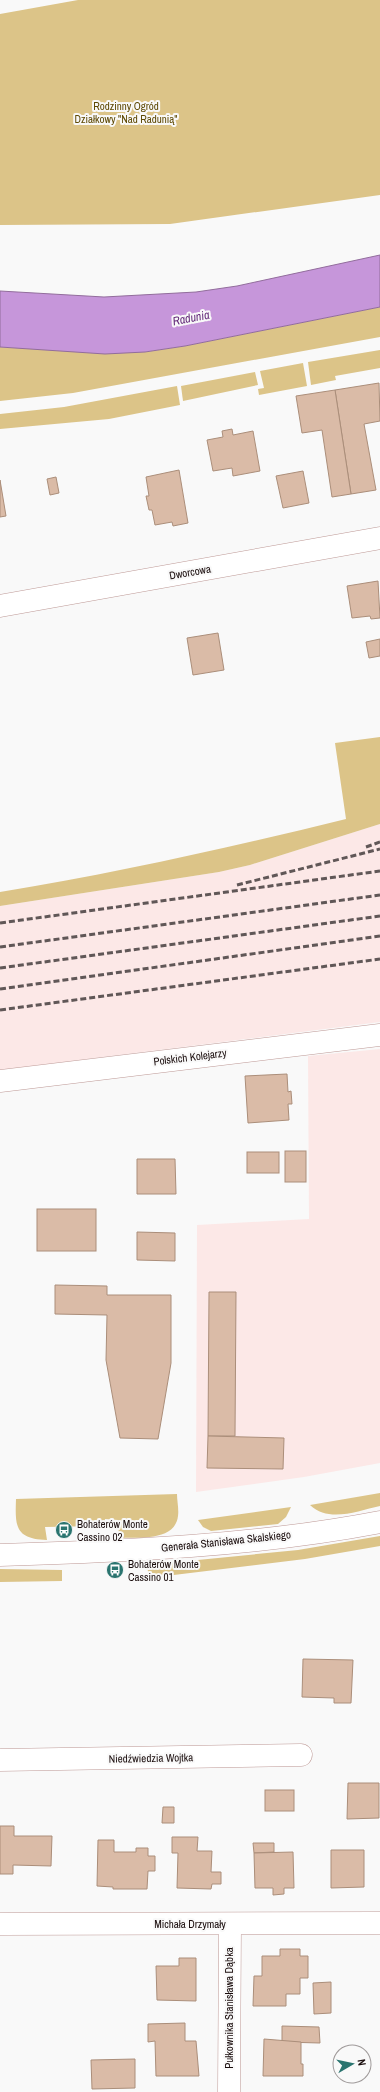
<svg xmlns="http://www.w3.org/2000/svg" width="380" height="2092" font-family="'Archivo Narrow',sans-serif">
<style>
.built{fill:#fce8e7}
.green{fill:#dcc488}
.water{fill:#c696da;stroke:#926d9c}
.building{fill:#dabba7;stroke:#ab8e7a}
.lines{fill:none;stroke-linecap:round;stroke-linejoin:round}
.minor-casing{stroke:#be9996;stroke-width:23}
.minor{stroke:#fff;stroke-width:22}
.rail{stroke:#605757;stroke-width:3;stroke-dasharray:6 3;stroke-linecap:butt}
.labels{text-anchor:middle;dominant-baseline:central;stroke-width:4;stroke-linejoin:round;paint-order:stroke}
.park-label{font-size:11px;fill:#5e4904;stroke:#f9f9f9}
.street-label{font-size:11px;fill:#190c0c;stroke:#f9f9f9}
.poi-label{font-size:11px;fill:#190c0c;stroke:#f9f9f9;text-anchor:start}
.water-label{font-size:12px;font-style:italic;fill:#622878;stroke:#f9f9f9}
</style>
<rect width="100%" height="100%" fill="#f9f9f9"/>
<g class="built">
<path d="M380 824V1022L0 1070V906L219 872 250 865Z"/>
<path d="M380 1049V1463L304 1477 196 1492 197 1225 309 1219 308 1056Z"/>
</g>
<g class="green">
<path d="M78 0H380V195L170 224 0 225V14Z"/>
<path d="M380 307V337L73 393 0 401V347L145 352 185 346Z"/>
<path d="M380 350V368L335 376 336 380 311 385 308 362Z"/>
<path d="M303 363 307 386 259 395 258 389 264 388 260 371Z"/>
<path d="M255 372 258 385 183 401 181 386Z"/>
<path d="M177 386 180 405 109 419 0 429V414L64 407Z"/>
<path d="M380 737V824L250 865 219 872 0 906V892C117 873 232 847 346 819L335 743Z"/>
<path d="M380 1493V1506C357 1511 329 1523 310 1505Z"/>
<path d="M177 1494C177 1501 179 1509 178 1516 175 1542 137 1537 119 1538L118 1520 105 1519 104 1526 45 1527 47 1540C15 1539 15 1526 16 1499Z"/>
<path d="M291 1507 286 1517 278 1524 211 1531 203 1527 198 1520Z"/>
<path d="M380 1536V1546L305 1559 149 1578 147 1565 298 1550Z"/>
<path d="M0 1569 62 1570V1581L0 1582Z"/>
</g>
<path class="water" d="M380 255V307L185 346 145 352 105 354 0 347V291L104 297 196 292 237 286Z"/>
<g class="building">
<path d="M379 383 380 421 364 424 376 490 351 494 335 390Z"/>
<path d="M335 390 351 494 332 497 322 430 302 433 296 396Z"/>
<path d="M232 429 233 435 253 431 260 471 233 476 232 468 213 471 207 440 223 437 222 431Z"/>
<path d="M179 470 188 523 173 526 172 522 155 525 152 510H149L146 496H149L146 477Z"/>
<path d="M303 471 309 503 283 508 276 476Z"/>
<path d="M56 477 59 493 50 495 47 479Z"/>
<path d="M0 480 6 516 0 517Z"/>
<path d="M378 581 380 618 371 619 370 616 352 618 347 586Z"/>
<path d="M218 633 224 670 193 675 187 638Z"/>
<path d="M380 639V656L369 658 366 642Z"/>
<path d="M287 1074 288 1092 291 1091 292 1104H288L289 1120 248 1123 245 1076Z"/>
<rect x="285" y="1151" width="21" height="31"/>
<rect x="247" y="1152" width="32" height="21"/>
<path d="M137 1159H175L176 1194H137Z"/>
<rect x="37" y="1209" width="59" height="42"/>
<path d="M137 1232 175 1233V1261L137 1260Z"/>
<path d="M55 1285 107 1286V1295H171V1363L158 1439 120 1438 106 1360 107 1315 55 1314Z"/>
<path d="M209 1292H236L235 1436H208Z"/>
<path d="M208 1436 284 1438 283 1469 207 1468Z"/>
<path d="M303 1659 353 1660 351 1703H334V1698L302 1697Z"/>
<path d="M348 1783H379V1818L347 1819Z"/>
<rect x="265" y="1790" width="29" height="21"/>
<path d="M163 1807H174V1823H162Z"/>
<path d="M0 1826H14V1836H52L51 1866 13 1865V1874H0Z"/>
<path d="M172 1837H198L197 1851H212L211 1872H221V1884H212L211 1889 177 1888 178 1853H172Z"/>
<path d="M98 1840H114V1852H136V1848H148V1856H155V1871H148L147 1889H113V1887L97 1886Z"/>
<path d="M253 1843H274V1852L254 1853Z"/>
<path d="M331 1850H364V1887L331 1888Z"/>
<path d="M293 1852 294 1888H284V1894L273 1895V1888H255L254 1853Z"/>
<path d="M280 1949H300V1956H308V1978H300V1994H286V2006H253L254 1976H262V1956H280Z"/>
<path d="M179 1958H196V2001L157 2000 156 1966H179Z"/>
<path d="M331 1982V2013L314 2014 313 1983Z"/>
<path d="M185 2023V2041H196L199 2076H156L155 2041 148 2042V2024Z"/>
<path d="M282 2026 319 2027 320 2043 282 2042Z"/>
<path d="M264 2039 301 2042V2064H303V2076H263Z"/>
<path d="M135 2059V2088L92 2089 91 2060Z"/>
</g>
<g class="lines">
<g class="minor-casing">
<g id="minor">
<path d="M0 606 380 538"/>
<path d="M0 1081 380 1035"/>
<path d="M0 1555C127 1551 255 1546 380 1522"/>
<path d="M0 1760 301 1755"/>
<path d="M0 1924 380 1923"/>
<path d="M229 2092 230 1924"/>
</g>
</g>
<use href="#minor" class="minor"/>
<g class="rail">
<path d="M366 847 380 842"/>
<path d="M237 885 380 849"/>
<path d="M0 923 380 871"/>
<path d="M0 947 380 895"/>
<path d="M0 968 380 916"/>
<path d="M0 989 380 936"/>
<path d="M0 1010 380 959"/>
</g>
</g>
<defs>
<g id="bus-disc" transform="scale(0.9)"><circle r="9.5" fill="#2a746f" stroke="#f9f9f9"/><path d="M-5-6H5V4H4V6H2V4H-2V6H-4V4H-5ZM-3.5-4V0h7V-4ZM-3.5 1.2v1.5H-2V1.2ZM2 1.2v1.5H3.5V1.2Z" fill="#fff"/></g>
</defs>
<g fill-rule="evenodd">
<use href="#bus-disc" x="64" y="1530"/>
<use href="#bus-disc" x="115" y="1570"/>
</g>
<g class="labels">
<g class="park-label">
<text x="126" y="106">Rodzinny Ogród<tspan x="126" dy="13">Działkowy "Nad Radunią"</tspan></text>
</g>
<g class="street-label">
<text transform="translate(190 572) rotate(-10)">Dworcowa</text>
<text transform="translate(190 1057) rotate(-7)">Polskich Kolejarzy</text>
<text transform="translate(226 1541) rotate(-6)">Generała Stanisława Skalskiego</text>
<text transform="translate(151 1758) rotate(-1)">Niedźwiedzia Wojtka</text>
<text x="190" y="1924">Michała Drzymały</text>
<text transform="translate(229 2008) rotate(-90)">Pułkownika Stanisława Dąbka</text>
</g>
<g class="poi-label">
<text x="77" y="1524">Bohaterów Monte<tspan x="77" dy="13">Cassino 02</tspan></text>
<text x="128" y="1564">Bohaterów Monte<tspan x="128" dy="13">Cassino 01</tspan></text>
</g>
<g class="water-label">
<text transform="translate(191 318) rotate(-11)">Radunia</text>
</g>
</g>
<g transform="translate(352 2064) rotate(81)"><circle r="19" fill="#f9f9f9" stroke="#9f9a9a"/>
<path d="M0-3L7 15L0 10L-7 15Z" fill="#2a746f"/>
<text y="-6" font-size="11" font-weight="bold" text-anchor="middle" fill="#190c0c">N</text>
</g>
</svg>
